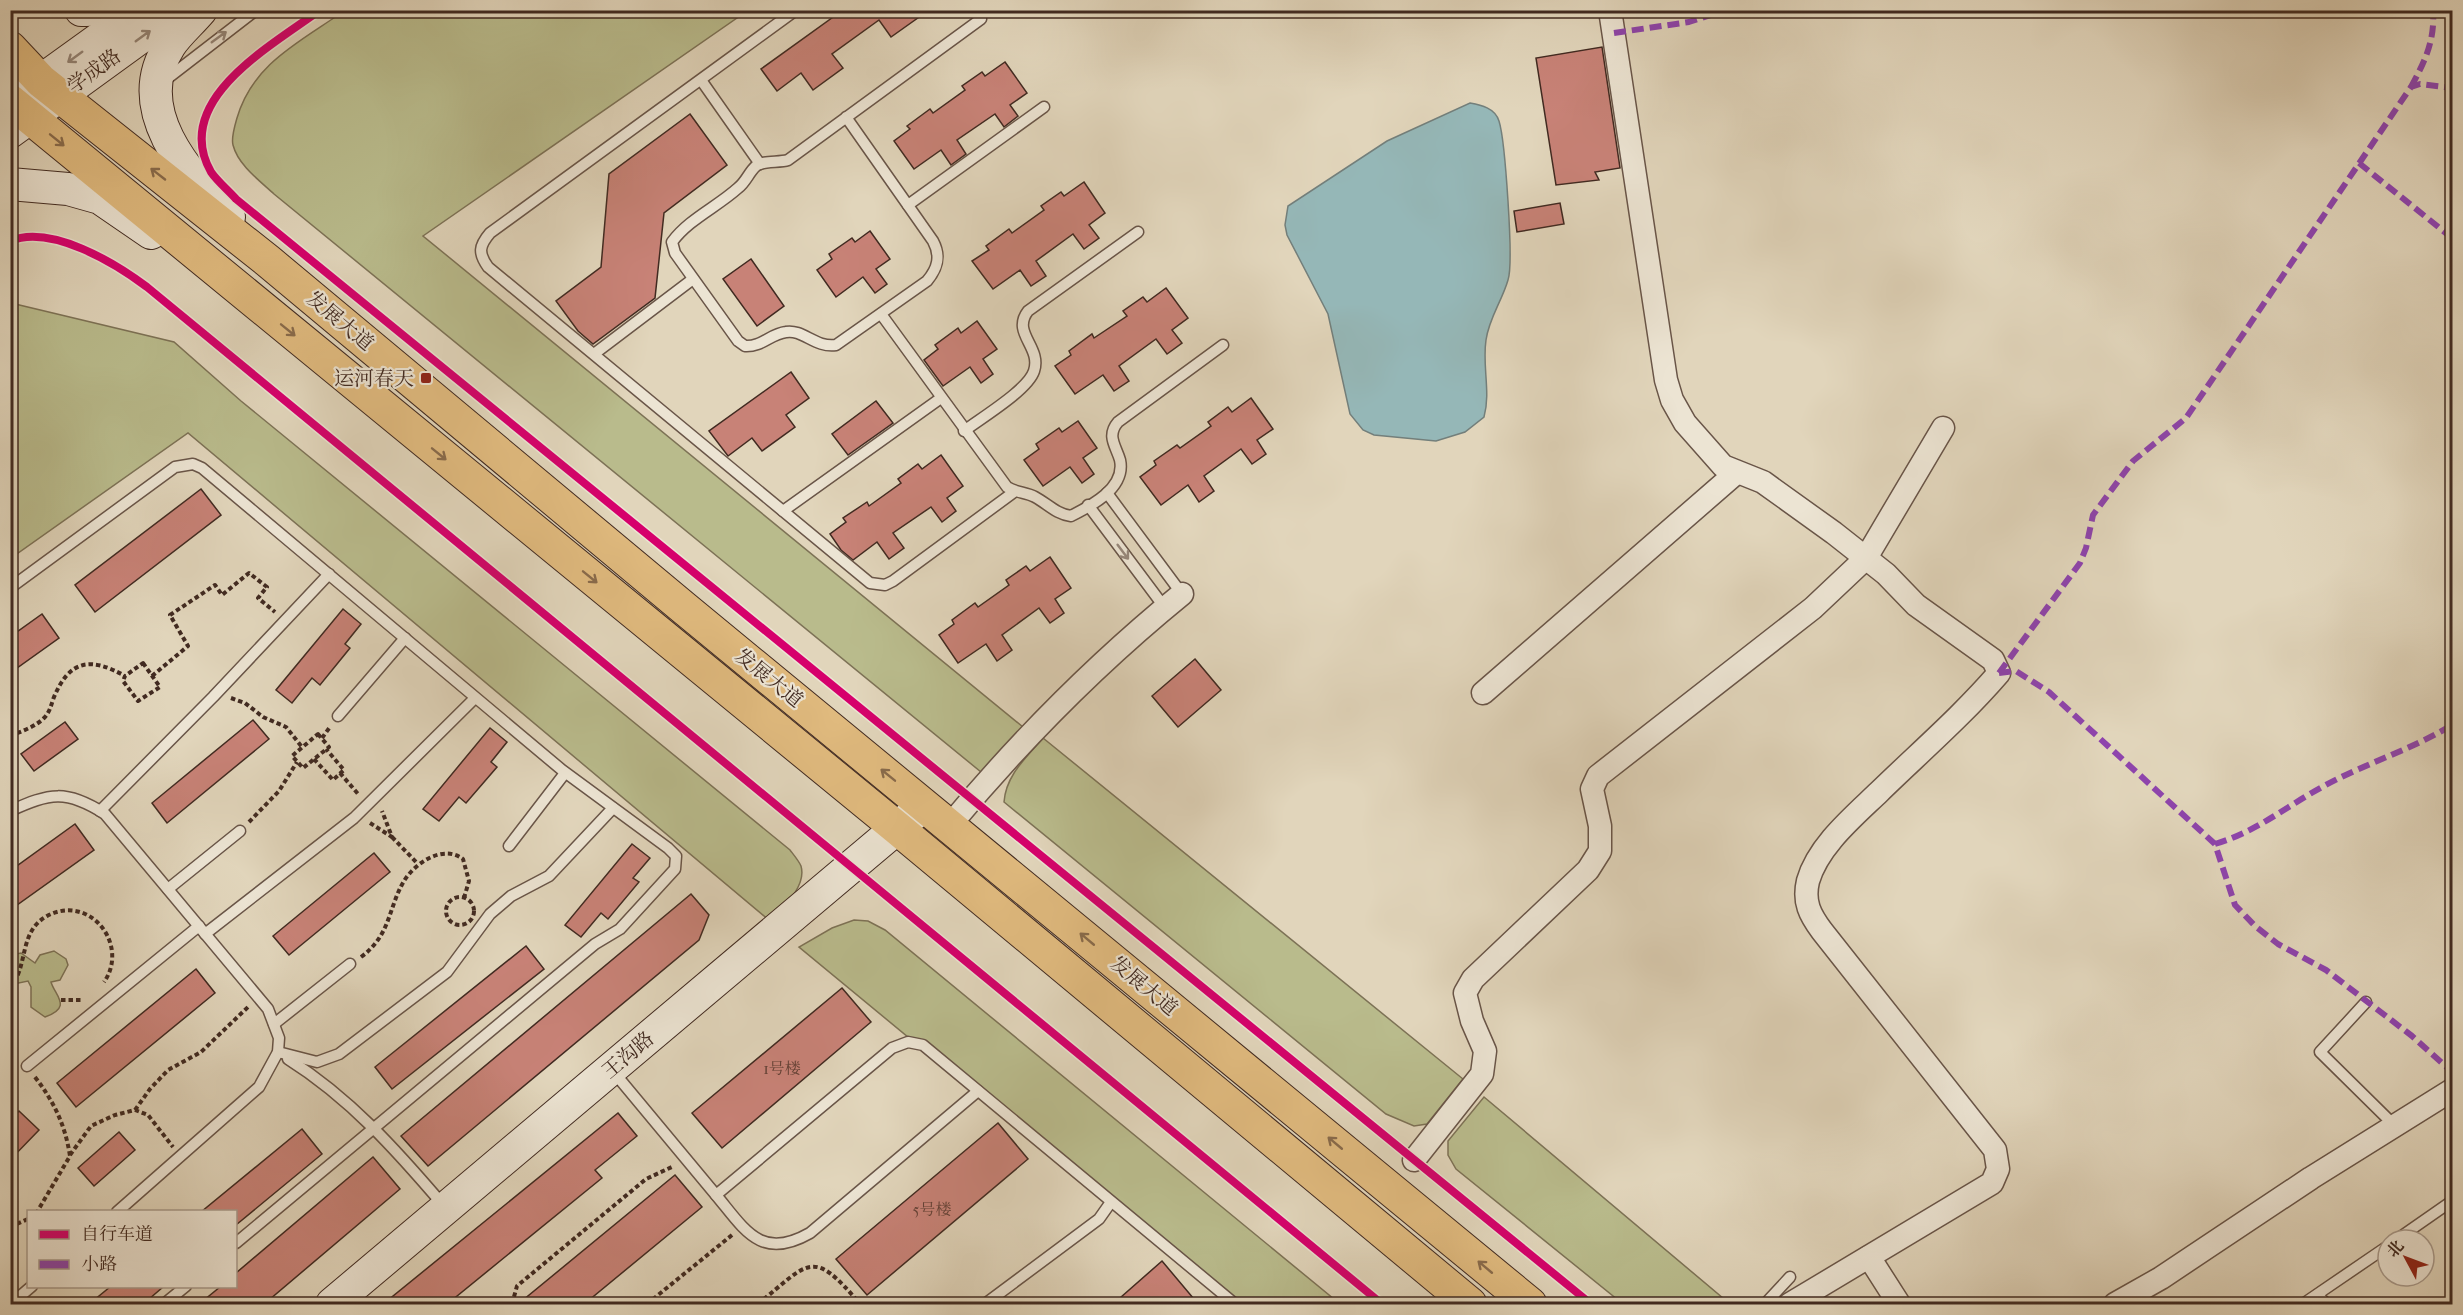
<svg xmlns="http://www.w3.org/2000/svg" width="2463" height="1315" font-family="'IM FELL French Canon','Noto Serif SC',serif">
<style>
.green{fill:#b9bb8c;stroke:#7d7256;stroke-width:1.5}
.water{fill:#95b7b7;stroke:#737f7b;stroke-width:1.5}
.building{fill:#c88277;stroke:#412a21;stroke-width:1.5}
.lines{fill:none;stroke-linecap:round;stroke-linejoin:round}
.lane-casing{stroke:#695548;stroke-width:13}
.street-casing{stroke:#695548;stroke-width:25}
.secondary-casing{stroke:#412a21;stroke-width:34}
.primary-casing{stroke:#412a21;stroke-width:35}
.path{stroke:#412a21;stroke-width:4;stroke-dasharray:4.5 3;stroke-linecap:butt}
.lane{stroke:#ece4d3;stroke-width:10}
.street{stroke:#ece4d3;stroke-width:22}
.secondary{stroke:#ece4d3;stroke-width:32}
.primary{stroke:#e0ba7e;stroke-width:33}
.quiet{stroke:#8e44ad;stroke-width:6;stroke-dasharray:12 6;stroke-linecap:butt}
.cycleway-casing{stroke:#ece4d3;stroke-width:11}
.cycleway{stroke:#d6006c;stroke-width:8}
.oneway{stroke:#96877a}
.oneway2{stroke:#896b4b}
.poi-dot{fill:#8f2418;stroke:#ece4d3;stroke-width:2}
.labels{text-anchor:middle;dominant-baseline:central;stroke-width:4.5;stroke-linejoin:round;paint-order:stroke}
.number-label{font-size:16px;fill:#634036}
.street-label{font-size:20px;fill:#412a21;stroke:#ece4d3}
.poi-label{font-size:20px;fill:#412a21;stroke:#ece4d3;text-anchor:end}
</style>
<rect width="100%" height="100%" fill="#e1d5bb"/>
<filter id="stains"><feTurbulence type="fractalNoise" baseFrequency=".00333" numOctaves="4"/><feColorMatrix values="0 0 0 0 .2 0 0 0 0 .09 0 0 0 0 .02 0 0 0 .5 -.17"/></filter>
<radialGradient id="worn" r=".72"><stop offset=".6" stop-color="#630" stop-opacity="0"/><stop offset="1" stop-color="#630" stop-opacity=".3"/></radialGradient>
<g class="green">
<path d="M344 11H747L423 236 1023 727 981 772 274 194C260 181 238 165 233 145 231 138 235 125 237 118 253 63 300 42 344 11Z"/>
<path d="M11 303 174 342 241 401 790 850C793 854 799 861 801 866 807 887 782 908 770 921L188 433 11 558Z"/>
<path d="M1043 738 1463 1079 1427 1124 1414 1126 1386 1114 1004 802C1006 775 1026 758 1043 738Z"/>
<path d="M854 920 868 921 885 930 1340 1304H1231L799 947 832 928Z"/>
<path d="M54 951 66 959 68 965 60 980 51 982C55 996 73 1007 45 1017L31 1007V987L28 981 14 984 11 981V955L21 953 35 963 40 955Z"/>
<path d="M1484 1097 1730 1304H1623L1456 1169 1448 1155V1141Z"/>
</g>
<path class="water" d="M1470 103C1481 105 1495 108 1499 121 1505 140 1514 263 1508 280 1502 301 1489 318 1486 340 1482 366 1491 392 1484 417L1465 432 1436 441 1374 435 1363 430 1350 414 1328 314 1287 235 1285 225 1288 206 1387 141Z"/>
<g class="building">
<path d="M843 10H929L891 37 879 20 832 54 843 68 813 90 801 73 777 91 761 69Z"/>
<path d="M1602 47 1620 168 1595 172 1599 180 1556 185 1536 58Z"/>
<path d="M1005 62 1027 93 1010 105 1018 116 1004 127 995 114 957 140 966 154 951 165 941 150 914 169 894 141 910 129 907 126 930 109 933 113 965 90 962 86 982 72 985 76Z"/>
<path d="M690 114 727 165 664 213 655 298 593 344 578 331 556 301 601 267 609 174Z"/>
<path d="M1084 182 1105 213 1089 225 1099 238 1084 249 1073 234 1036 261 1046 276 1031 286 1020 270 993 289 972 261 989 250 986 246 1009 229 1012 233 1044 210 1041 206 1061 192 1064 196Z"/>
<path d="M1560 203 1564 224 1517 232 1514 211Z"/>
<path d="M870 231 890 259 876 269 887 284 875 293 863 277 836 297 817 270 832 259 829 254 852 238 855 242Z"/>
<path d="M751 259 784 306 757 326 723 279Z"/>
<path d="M1166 288 1188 318 1172 330 1182 343 1167 354 1156 339 1119 366 1129 381 1114 391 1103 375 1075 394 1055 366 1071 355 1069 351 1092 334 1094 338 1127 316 1123 311 1143 297 1147 302Z"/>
<path d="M977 321 997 349 983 359 993 374 981 383 970 367 943 386 924 360 938 349 935 345 958 328 961 333Z"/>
<path d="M791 372 809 398 786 415 795 427 762 451 752 438 728 456 709 431Z"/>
<path d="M1251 398 1273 429 1257 440 1266 454 1252 464 1241 449 1204 476 1214 491 1199 502 1188 485 1161 505 1140 477 1156 465 1154 461 1177 445 1180 448 1211 426 1208 422 1228 407 1232 412Z"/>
<path d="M876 401 893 423 848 455 832 434Z"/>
<path d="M1078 421 1097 448 1083 458 1094 474 1082 483 1070 467 1043 486 1024 460 1039 449 1036 444 1059 428 1062 432Z"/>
<path d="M941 455 963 486 947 498 956 511 942 522 931 507 893 533 904 548 889 559 877 542 853 560 841 550 830 534 846 522 843 518 867 502 869 506 901 483 898 479 918 464 922 469Z"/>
<path d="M201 489 221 515 95 612 75 585Z"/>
<path d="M1050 557 1071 588 1055 599 1064 613 1050 623 1039 608 1002 635 1012 650 997 661 986 644 958 663 939 635 954 624 952 620 975 603 978 607 1009 585 1006 580 1026 566 1030 571Z"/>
<path d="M343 609 361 624 345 644 350 648 320 685 312 678 292 703 276 690Z"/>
<path d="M42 614 59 638 10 673V637Z"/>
<path d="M1195 659 1221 690 1178 727 1152 696Z"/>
<path d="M253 720 269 739 167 823 152 803Z"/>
<path d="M65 722 78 739 34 771 21 754Z"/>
<path d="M490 728 507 742 491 762 497 767 466 803 459 797 439 821 423 809Z"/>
<path d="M75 824 94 850 10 910V871Z"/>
<path d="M632 844 650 858 633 878 639 882 608 919 601 913 581 937 565 925Z"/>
<path d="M374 853 390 872 289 955 273 936Z"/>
<path d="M691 894 709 915 699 940 428 1166 401 1136Z"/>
<path d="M526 946 544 969 392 1089 375 1067Z"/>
<path d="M196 969 215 993 76 1107 57 1083Z"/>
<path d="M842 988 871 1022 722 1148 692 1113Z"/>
<path d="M19 1111 39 1130 10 1160V1120Z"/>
<path d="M618 1113 637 1136 595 1170 602 1178 446 1305H382Z"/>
<path d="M998 1123 1028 1159 867 1295 836 1259Z"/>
<path d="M302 1129 322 1154 236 1225V1212H201Z"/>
<path d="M119 1132 135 1150 94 1186 78 1168Z"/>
<path d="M373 1157 400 1189 263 1305H198L220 1287H236V1273Z"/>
<path d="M675 1175 702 1207 583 1305H517Z"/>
<path d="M1162 1261 1199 1305H1112Z"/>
<path d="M110 1287H163L142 1305H88Z"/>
</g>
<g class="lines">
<g class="lane-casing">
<g id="lane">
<path d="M796 10 490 233C479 246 478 253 488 267L870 583 885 585 893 581 1014 492"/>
<path d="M701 80 760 164"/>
<path d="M164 81 256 10"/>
<path d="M846 117 933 241C941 256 938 268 927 281L836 345C815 348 803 329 786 332 770 334 762 347 745 346L738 341 675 253 672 242C689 219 717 207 738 188 746 182 749 172 756 166 763 160 779 163 788 160L981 19"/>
<path d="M908 205 1044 107"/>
<path d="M881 314 1007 487C1016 493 1026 492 1035 497 1048 504 1056 514 1071 516 1091 506 1126 488 1120 460 1116 446 1106 436 1118 422L1223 345"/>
<path d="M594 354 693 279"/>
<path d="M964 431C981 418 1028 390 1034 371 1042 347 1011 333 1028 311L1138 232"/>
<path d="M1107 493 1182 594"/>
<path d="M1088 505 1165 608"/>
<path d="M783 511 941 398"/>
<path d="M10 588 175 467 193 464 202 468 562 770 668 848 676 856 675 869 620 929 595 944 236 1243"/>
<path d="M338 716 405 638"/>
<path d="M10 811C50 793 66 789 105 814L268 1009 279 1038 278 1052 259 1087 117 1212"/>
<path d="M100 811 213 697 329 574"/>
<path d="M509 846 565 773"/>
<path d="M168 889 240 831"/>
<path d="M205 934 354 818 475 698"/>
<path d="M2366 1002 2320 1052 2395 1126"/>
<path d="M274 1024 350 964"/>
<path d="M278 1052 317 1062 339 1054 447 972 490 914 511 896 549 876 613 808"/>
<path d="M288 1059C350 1098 397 1151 444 1206"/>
<path d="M27 1066 199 926"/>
<path d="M612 1070 716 1195 892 1048 908 1042 923 1045 1235 1304"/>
<path d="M716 1195C745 1230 761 1261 810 1233L978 1091"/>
<path d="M2396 1240 2452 1201"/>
<path d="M2317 1295 2327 1304"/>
<path d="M11 1304 32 1286"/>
<path d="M164 1304 186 1286"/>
<path d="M985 1304 1099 1219 1111 1202"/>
<path d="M1765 1304 1790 1277"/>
<path d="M2303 1304 2388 1246"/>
</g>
</g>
<g class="street-casing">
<g id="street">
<path d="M1610 10 1666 380 1672 400 1685 423 1723 466 1763 482 1834 533 1886 574 1916 605 1993 660 1999 673C1962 716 1919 753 1879 792 1853 817 1818 846 1808 881 1803 902 1810 915 1822 931L1995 1150 1998 1169 1992 1183 1790 1304"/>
<path d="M1483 693 1736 473"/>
<path d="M950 825C1020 741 1096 664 1182 594"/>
<path d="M1414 1160 1482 1074 1485 1051 1472 1021 1465 993 1473 979 1588 870 1600 851V826L1592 789 1598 776 1813 608 1866 558 1943 428"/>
<path d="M1869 1257 1899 1304"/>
<path d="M2115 1304 2161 1278 2311 1178 2452 1090"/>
</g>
</g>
<g class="secondary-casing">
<g id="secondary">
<path d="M81 10H87"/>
<path d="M201 10C191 22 178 33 170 45 128 109 187 173 229 217"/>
<path d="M10 103 139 10"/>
<path d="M10 132 178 10"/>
<path d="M10 184 68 189 100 198 151 233"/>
<path d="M332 1304 916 812"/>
</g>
</g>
<g class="primary-casing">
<g id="primary">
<path d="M10 48 41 81 268 261 684 608 1530 1304"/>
<path d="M10 101 897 828 1470 1304"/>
</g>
</g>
<g class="path">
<path d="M143 663 160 687 138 701 123 681 125 676Z"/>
<path d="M152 676 188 646 170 615 215 585 222 595 249 573 267 587 258 598 275 612"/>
<path d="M231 698 245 703 263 717 286 727 302 747"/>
<path d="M318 734 329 747 303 768 292 756Z"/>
<path d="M10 736C22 731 35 727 44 718 50 712 51 705 54 697 70 659 91 657 125 676"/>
<path d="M322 738 330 727"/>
<path d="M314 759 333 780 344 770 326 749"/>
<path d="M340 773 359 795"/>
<path d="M249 822 279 791 297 762"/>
<path d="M370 823 392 837 382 811"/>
<path d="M392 837 418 864"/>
<circle cx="460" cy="911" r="14"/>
<path d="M361 957C391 935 388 908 404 881 415 863 443 844 463 859L469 881 464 898"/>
<path d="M10 988C29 966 18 932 47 916 90 893 130 945 104 982"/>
<path d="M61 1000H82"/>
<path d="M35 1077C54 1102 65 1124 70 1156L37 1212"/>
<path d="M135 1110 150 1089 168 1070 201 1052 248 1007"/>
<path d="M70 1155 91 1126 115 1115 135 1110 148 1115 173 1147"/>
<path d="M10 1227 28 1219"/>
<path d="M512 1304 517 1286 646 1179 674 1166"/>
<path d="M647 1304 732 1235"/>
<path d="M758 1304C810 1262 812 1247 860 1304"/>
</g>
<use href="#lane" class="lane"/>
<use href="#street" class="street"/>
<use href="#secondary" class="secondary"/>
<use href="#primary" class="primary"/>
<g class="quiet">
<path d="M1614 33 1689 22 1726 10"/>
<path d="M2411 87C2425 61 2435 41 2433 10"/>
<path d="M2359 163 2452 238"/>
<path d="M1999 673 2080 563 2086 548 2093 515 2133 461 2186 418 2411 87 2420 84 2452 88"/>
<path d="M1999 673 2016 671 2049 692 2215 844 2235 905 2255 926 2278 944 2326 970 2412 1036 2452 1072"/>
<path d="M2215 844C2258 831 2285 807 2324 786 2366 763 2411 750 2452 725"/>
</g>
<g class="cycleway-casing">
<g id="cycleway">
<path d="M320 10C273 45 170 100 211 172 217 181 228 190 236 199L1591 1304"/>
<path d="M10 241C51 224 115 263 147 287L1382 1304"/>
</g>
</g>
<use href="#cycleway" class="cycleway"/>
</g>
<defs><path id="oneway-shaft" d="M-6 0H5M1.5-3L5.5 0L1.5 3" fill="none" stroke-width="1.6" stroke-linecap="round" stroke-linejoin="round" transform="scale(1.5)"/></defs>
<g class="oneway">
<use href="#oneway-shaft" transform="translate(143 36) rotate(-36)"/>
<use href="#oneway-shaft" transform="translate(219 37) rotate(-36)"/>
<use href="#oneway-shaft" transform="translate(75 57) rotate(144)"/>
<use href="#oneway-shaft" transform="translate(1123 552) rotate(53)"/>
</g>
<g class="oneway2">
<use href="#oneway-shaft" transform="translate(57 140) rotate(39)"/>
<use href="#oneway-shaft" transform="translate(158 174) rotate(-142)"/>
<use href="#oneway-shaft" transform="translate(288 330) rotate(39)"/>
<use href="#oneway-shaft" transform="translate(439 454) rotate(39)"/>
<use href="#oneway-shaft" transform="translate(590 577) rotate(39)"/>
<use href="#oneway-shaft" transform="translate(888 775) rotate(-141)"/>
<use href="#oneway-shaft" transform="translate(1087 939) rotate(-140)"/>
<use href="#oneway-shaft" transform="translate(1335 1143) rotate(-140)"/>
<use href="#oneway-shaft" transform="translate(1485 1267) rotate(-140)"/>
</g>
<rect class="poi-dot" x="420" y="372" width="12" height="12" rx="3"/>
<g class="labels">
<g class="number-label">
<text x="782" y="1068">1号楼</text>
<text x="932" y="1209">5号楼</text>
</g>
<g class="street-label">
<text transform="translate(94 71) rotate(-36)">学成路</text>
<text transform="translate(340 321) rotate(40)">发展大道</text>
<text transform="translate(769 678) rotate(39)">发展大道</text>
<text transform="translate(1144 986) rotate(40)">发展大道</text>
<text transform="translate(628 1055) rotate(-40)">王沟路</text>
</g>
<g class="poi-label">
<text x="414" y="378">运河春天</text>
</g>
</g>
<rect width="2463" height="1315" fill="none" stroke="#e1d5bb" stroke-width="36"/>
<rect x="12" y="12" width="2439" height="1291" fill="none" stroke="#412a21" stroke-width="3"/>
<rect x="18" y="18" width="2427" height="1279" fill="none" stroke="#412a21" stroke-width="1.5"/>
<rect x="27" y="1210" width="210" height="78" fill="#ece4d3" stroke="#a89a8c" stroke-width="1.5"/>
<rect x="39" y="1230" width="30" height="9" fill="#d6006c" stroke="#a89a8c" stroke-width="1.5"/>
<text x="81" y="1240" font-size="18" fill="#412a21">自行车道</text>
<rect x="39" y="1260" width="30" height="9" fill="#8e44ad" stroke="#a89a8c" stroke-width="1.5"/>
<text x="81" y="1270" font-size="18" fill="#412a21">小路</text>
<g transform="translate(2406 1258) rotate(311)"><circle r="28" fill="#ece4d3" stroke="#a89a8c" stroke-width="1.5"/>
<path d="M0-4.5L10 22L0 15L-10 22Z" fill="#8f2418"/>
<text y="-9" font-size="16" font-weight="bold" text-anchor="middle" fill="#412a21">北</text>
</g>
<rect width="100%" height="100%" filter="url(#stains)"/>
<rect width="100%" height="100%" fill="url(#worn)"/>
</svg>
